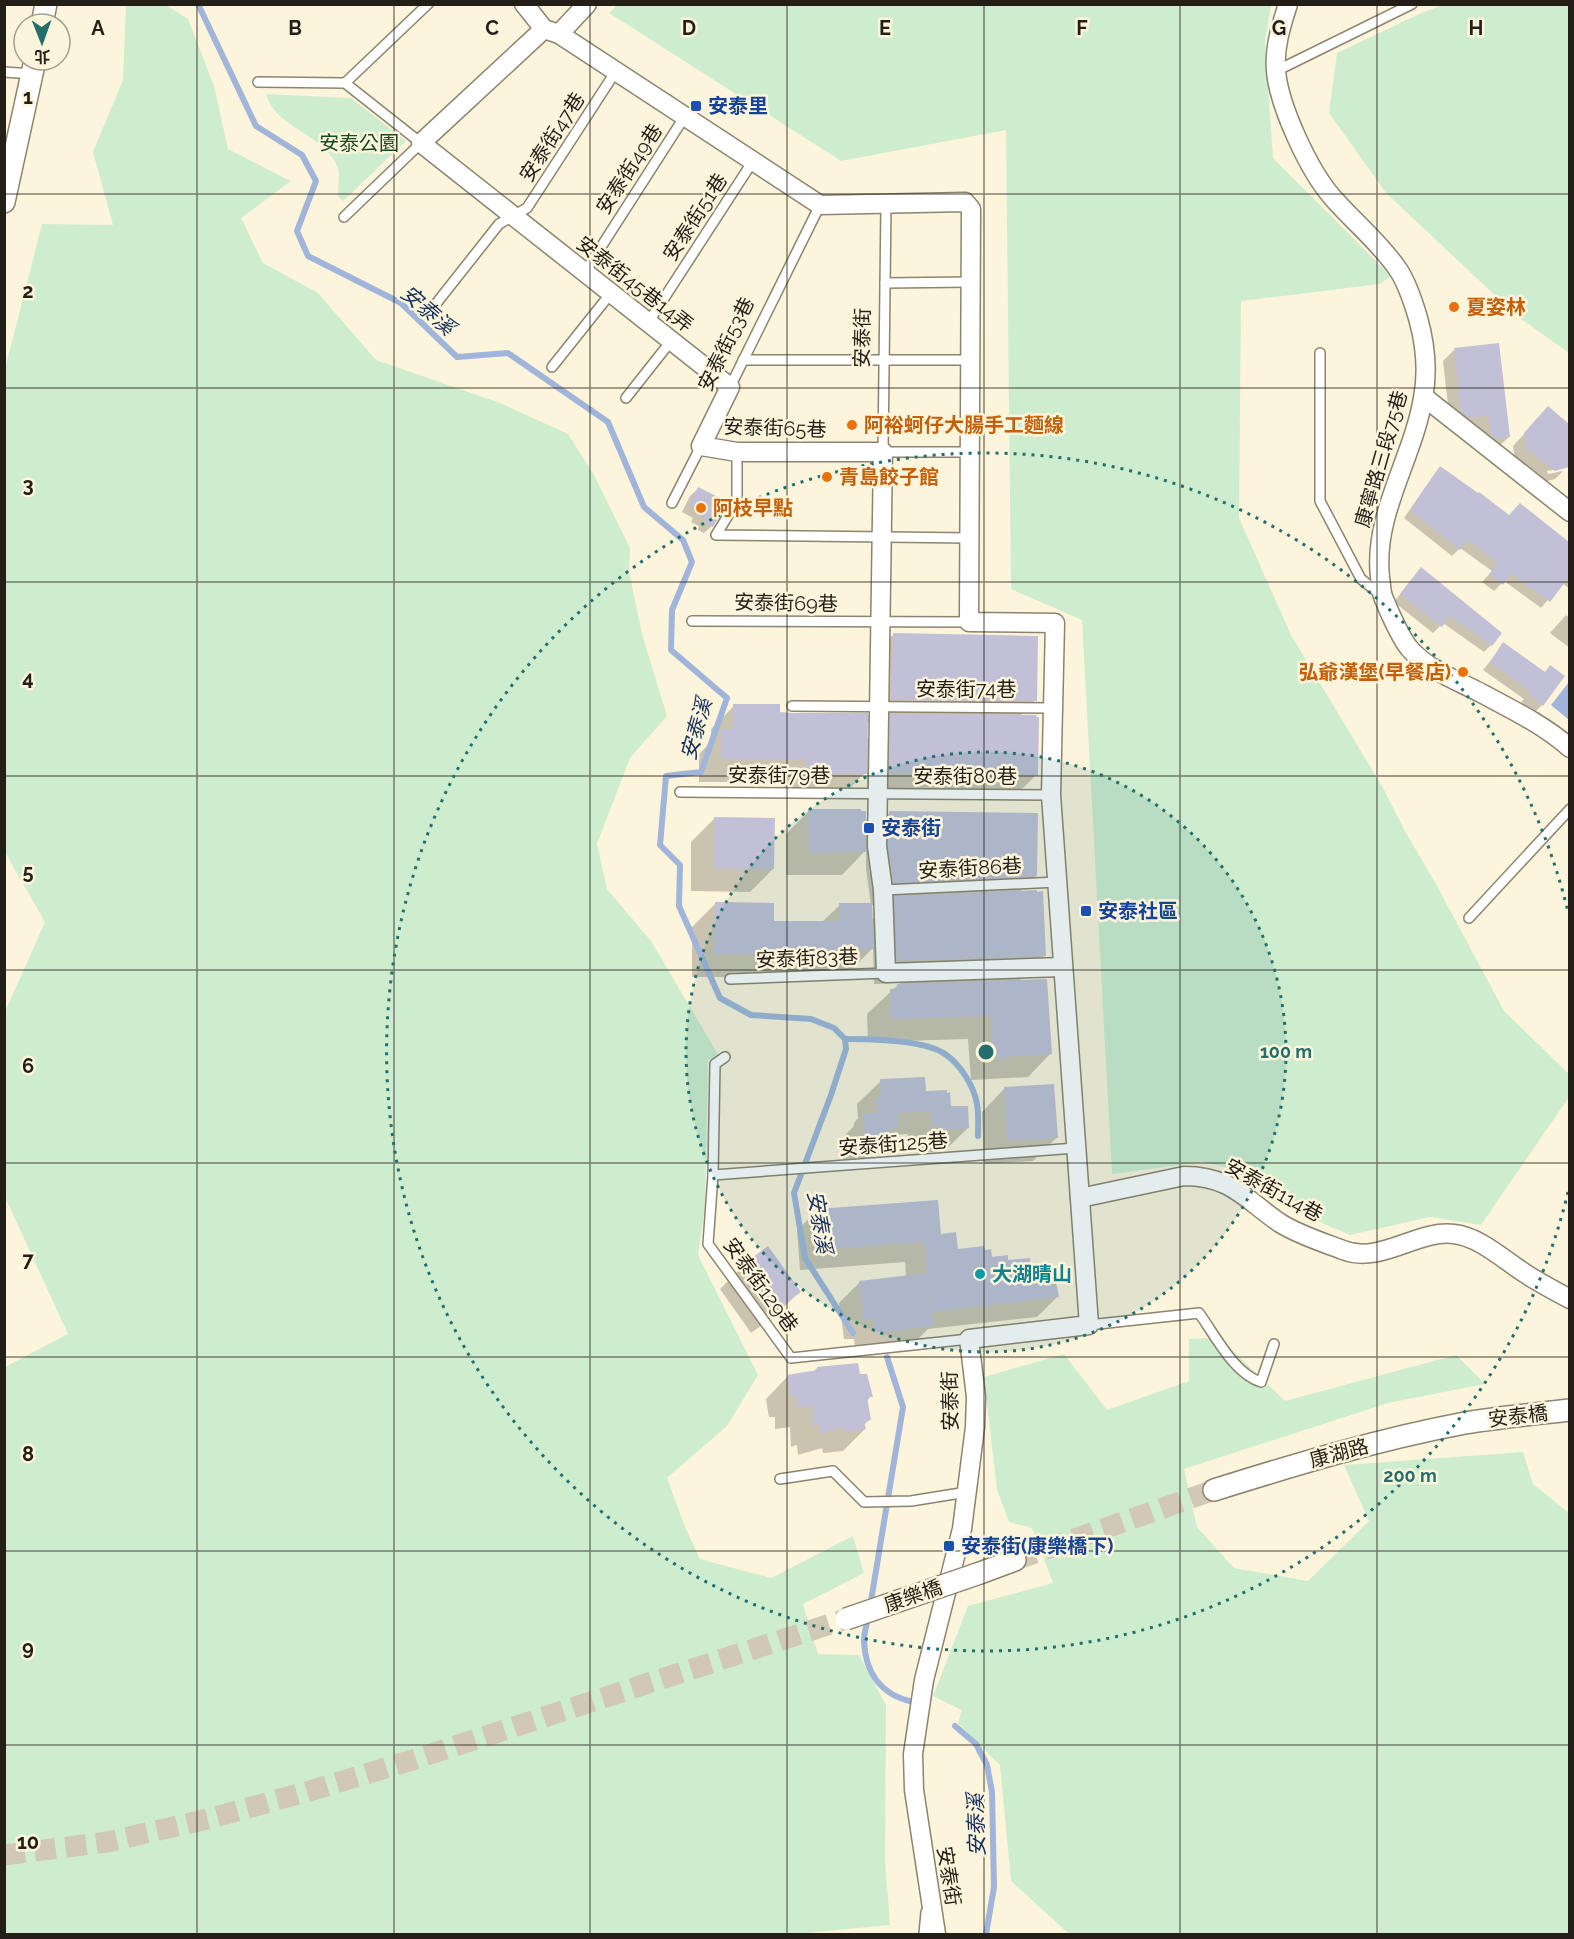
<svg xmlns="http://www.w3.org/2000/svg" width="1574" height="1939" font-family="Raleway,'Noto Sans TC',sans-serif">
<style>
.green{fill:#ceedcf}
.water{fill:#a0b5d9}
.shadow{fill:#0003;fill-rule:evenodd}
.lines{fill:none;stroke-linecap:round;stroke-linejoin:round}
.stream{stroke:#a0b5d9;stroke-width:6}
.building{fill:#c1c0d7}
.tertiary-tunnel{stroke:#d1c9b5;stroke-width:21;stroke-dasharray:21 10;stroke-linecap:butt}
.service-casing{stroke:#8c846f;stroke-width:12}
.minor-casing{stroke:#8c846f;stroke-width:21}
.tertiary-casing{stroke:#8c846f;stroke-width:24}
.service{stroke:#fff;stroke-width:9}
.minor{stroke:#fff;stroke-width:18}
.tertiary{stroke:#fff;stroke-width:21}
.tertiary-bridge-casing{stroke:#8c846f;stroke-width:24;stroke-linecap:butt}
.tertiary-bridge{stroke:#fff;stroke-width:21}
.grid{fill:none;stroke:#231f17;stroke-width:1.5;stroke-opacity:0.55}
.ring{fill:none;stroke:#246e6b;stroke-width:3;stroke-dasharray:3 6}
.transit-dot{fill:#1a4fb4;stroke:#fdf4dc;stroke-width:2}
.food-dot{fill:#e8710a;stroke:#fdf4dc;stroke-width:2}
.culture-dot{fill:#0f9aa8;stroke:#fdf4dc;stroke-width:2}
.labels{text-anchor:middle;dominant-baseline:central;stroke-width:5;stroke-linejoin:round;paint-order:stroke}
.transit-label{font-size:20px;font-weight:bold;fill:#164399;stroke:#fdf4dc;text-anchor:start}
.street-label{font-size:20px;fill:#231f17;stroke:#fdf4dc}
.park-label{font-size:20px;fill:#18491f;stroke:#fdf4dc}
.food-label{font-size:20px;font-weight:bold;fill:#c56008;stroke:#fdf4dc;text-anchor:start}
.culture-label{font-size:20px;font-weight:bold;fill:#0d838f;stroke:#fdf4dc;text-anchor:start}
.water-label{font-size:21px;font-style:italic;fill:#16315d;stroke:#fdf4dc}
.grid-label{font-size:20px;text-anchor:middle;font-weight:bold;fill:#231f17;stroke:#fdf4dc;stroke-width:5;stroke-linejoin:round;paint-order:stroke}
.centre{fill:#246e6b;stroke:#fdf4dc;stroke-width:3}
.ring-label{font-size:18px;text-anchor:middle;font-weight:bold;fill:#246e6b;stroke:#fdf4dc;stroke-width:5;stroke-linejoin:round;paint-order:stroke}
</style>
<rect width="100%" height="100%" fill="#fdf4dc"/>
<g class="green">
<path d="M126 5H166L188 19 214 86 228 149 291 181 241 218 263 263 318 293 376 360 500 403 568 434 594 475 630 548 629 572 642 634 667 716 630 758 597 844 607 889 651 941 719 1056 708 1060 705 1206 698 1255 758 1375 727 1426 667 1478 685 1527 700 1559 771 1578 853 1536 864 1573 803 1604 818 1654 859 1655 886 1705 885 1860 890 1925 795 1934H5V1367L68 1334 5 1197V1012L45 922 5 852V369L42 224 113 225 93 152 123 80Z"/>
<path d="M617 5H1271L1265 42 1273 158 1391 276 1380 284 1241 301 1239 518 1291 635 1383 788 1405 831 1437 886 1504 1011 1569 1074V1097L1481 1225 1430 1217 1350 1235 1301 1214 1251 1172 1201 1162 1112 1174 1082 620 1011 589 1006 130 841 161 609 13Z"/>
<path d="M1442 5H1569V353L1517 316 1386 193 1329 113 1337 53 1417 15Z"/>
<path d="M266 94 351 98 406 141 343 201 338 196C338 188 340 176 338 168 325 133 275 129 266 94Z"/>
<path d="M1223 1337 1227 1345 1285 1401 1456 1355 1485 1384 1388 1403 1184 1469 1197 1527 1234 1568 1308 1581 1369 1521 1344 1465 1523 1452 1533 1484 1569 1513V1934H1069L1011 1881 1000 1765 958 1723 962 1710 933 1696 968 1606 1053 1583 1032 1528 1009 1522 997 1490 984 1377 1064 1354 1107 1410 1189 1381V1339Z"/>
</g>
<path class="water" d="M1569 682V720L1551 705Z"/>
<g class="shadow">
<path d="M1454 350 1509 437 1497 448 1480 447 1477 427 1457 429 1450 423 1443 361Z"/>
<path d="M1548 408 1570 426V463L1565 468 1547 471 1548 474 1563 471 1555 479 1543 482 1515 459 1513 446Z"/>
<path d="M1440 468 1509 516 1544 525 1570 544V589L1562 583 1541 608 1504 581 1494 591 1482 582 1492 571 1460 548 1452 556 1404 518 1433 476Z"/>
<path d="M698 489 712 526 704 533 698 530 699 526 691 522 693 518 682 512 690 496Z"/>
<path d="M1414 577 1491 645 1484 652 1443 623 1433 633 1394 602Z"/>
<path d="M1566 615 1570 618V648L1550 633Z"/>
<path d="M893 635 1035 700 1020 716 1036 775 1013 798 867 796V771L842 796H783V782H699V754L711 742V729L734 706 778 713 869 715 870 658ZM866 723H883L866 740Z"/>
<path d="M1504 644 1544 673 1550 667 1542 705 1535 712 1521 702 1524 699 1483 670Z"/>
<path d="M809 811 865 837 889 813 1036 876 1019 892 1044 956 1019 981 1051 1053 1028 1077 971 1080 968 1039 868 1042 867 1014 900 983 874 984 873 948 849 972 753 973 749 977H692V927L715 904 772 922H822L840 905H871L866 869V850L842 875H786V834ZM888 904 871 921V905Z"/>
<path d="M714 819 773 869 750 892 691 891V842Z"/>
<path d="M881 1081 924 1093 968 1128 944 1151 917 1153V1148H909L908 1134 890 1135 867 1158 843 1159 841 1139 854 1126V1123L858 1118 857 1104Z"/>
<path d="M1005 1088 1056 1138 1033 1161 984 1164 982 1112Z"/>
<path d="M818 1210 940 1235 957 1251 1007 1261 1030 1272 1057 1297 1037 1317 928 1329 912 1345 856 1353 854 1339H844L839 1303 859 1283 906 1277 905 1262 800 1270 797 1230Z"/>
<path d="M767 1249 799 1292 776 1315 751 1333 720 1289 743 1266Z"/>
<path d="M817 1368 859 1375 871 1396 866 1402 869 1420 864 1425 865 1429 843 1451 823 1453 822 1448 798 1455 797 1445 791 1447 790 1427 775 1429V1417H769L766 1399 788 1376 813 1372Z"/>
</g>
<g class="lines">
<g class="stream">
<path d="M198 4 256 126 302 155 316 181 297 231 308 256 401 303 457 357 508 353 608 422 644 507 683 540 692 562 672 610 671 650 727 698 701 772 666 776 660 845 680 865 679 906 720 998 751 1015 811 1019 834 1028 845 1039 846 1049 831 1095 794 1193 805 1258 853 1333"/>
<path d="M845 1039C870 1039 925 1040 945 1054 960 1064 974 1086 977 1104 979 1114 978 1126 978 1136"/>
<path d="M870 1607 903 1407 887 1357"/>
<path d="M868 1617C867 1624 864 1633 864 1640 865 1673 881 1695 913 1702"/>
<path d="M955 1726 976 1744 987 1765 992 1792 994 1887 986 1934"/>
</g>
</g>
<g class="building">
<path d="M1499 343 1510 437 1495 439 1491 435 1488 416 1469 418 1461 412 1454 348Z"/>
<path d="M1548 406 1569 424V467L1555 471 1526 448 1524 433Z"/>
<path d="M1440 466 1478 493 1479 492 1509 515 1520 503 1569 542V577L1550 602 1511 573 1503 585 1489 574 1498 563 1468 540 1460 550 1410 510Z"/>
<path d="M698 487 728 502 713 527 704 522 706 519 697 515 699 510 689 505Z"/>
<path d="M1421 567 1502 633 1492 646 1450 616 1442 627 1400 594Z"/>
<path d="M893 633 1038 636 1037 701 891 700Z"/>
<path d="M1503 642 1545 672 1550 665 1565 676 1543 706 1528 694 1530 691 1490 662Z"/>
<path d="M733 704H780V712L792 713H868L867 774H806V760L721 759V729H733Z"/>
<path d="M890 714 1037 715 1036 717H1039L1038 776 889 773Z"/>
<path d="M808 809H861V811H866V852L809 853Z"/>
<path d="M889 811 1038 813 1037 876 893 883 888 845Z"/>
<path d="M714 817 775 818 774 869H714Z"/>
<path d="M1037 890V892L1043 891 1046 956 897 961 894 896Z"/>
<path d="M715 902 774 903V921H840L839 903H872L874 949 774 950V955L714 954Z"/>
<path d="M1047 979 1052 1054 994 1058 991 1016 891 1019 890 989H897V984Z"/>
<path d="M925 1077 926 1091 947 1090V1093L950 1092 951 1106H968L969 1128 940 1130V1125L932 1126 931 1111 898 1113 899 1128H892V1135L865 1137 864 1114 877 1113 876 1098H881L880 1079Z"/>
<path d="M1054 1084 1058 1138 1007 1141 1004 1087Z"/>
<path d="M938 1200 941 1234 956 1232 958 1249 984 1246 985 1250 991 1249 992 1257 1008 1255V1260L1030 1258 1031 1270 1054 1272 1059 1297 932 1312 933 1326 875 1333 874 1319 864 1320 859 1281 927 1273 924 1242 820 1250 817 1209Z"/>
<path d="M768 1246 801 1292 775 1311 742 1265Z"/>
<path d="M858 1363 860 1374H867L873 1397H867L871 1420 864 1422 866 1429 844 1432V1427L820 1434 819 1424 813 1426 812 1406 797 1407 796 1395 790 1396 787 1375 817 1370V1367Z"/>
</g>
<g class="lines">
<g class="tertiary-tunnel">
<path d="M1015 1560 1214 1490"/>
<path d="M4 1855 107 1842 208 1819 306 1792 409 1761 846 1619"/>
</g>
<g class="service-casing">
<g id="service">
<path d="M1276 71 1412 4"/>
<path d="M4 72 33 74"/>
<path d="M258 82 345 83 421 143 344 217"/>
<path d="M345 83 428 4"/>
<path d="M886 204 883 452H970"/>
<path d="M585 272 685 116"/>
<path d="M885 283 971 282"/>
<path d="M435 305 499 224 527 208 616 71"/>
<path d="M648 323 753 161"/>
<path d="M1320 353V501L1361 579 1381 595"/>
<path d="M743 360H971"/>
<path d="M552 367 611 293"/>
<path d="M730 387 820 205"/>
<path d="M626 398 671 341"/>
<path d="M737 452V501L716 535 970 538"/>
<path d="M672 503 701 446"/>
<path d="M692 621 969 622"/>
<path d="M792 706 1053 708"/>
<path d="M680 792 1051 795"/>
<path d="M883 890 1057 882"/>
<path d="M1469 918 1570 809"/>
<path d="M730 979 886 973"/>
<path d="M725 1057 715 1064 713 1175 708 1244 791 1358 969 1339"/>
<path d="M713 1175 1076 1148"/>
<path d="M1089 1325 1199 1313C1215 1335 1234 1374 1261 1382L1274 1344"/>
<path d="M780 1479 833 1471 864 1502 911 1501 967 1492"/>
<path d="M924 1934 926 1912"/>
</g>
</g>
<g class="minor-casing">
<g id="minor">
<path d="M524 4 544 29 559 34 820 205 965 202 971 209 969 622 1055 623 1051 795 1089 1325 969 1339 976 1397 975 1427 962 1529 924 1680 913 1754 914 1790 936 1934"/>
<path d="M1288 4C1281 26 1274 48 1276 71 1279 106 1309 171 1333 198 1354 222 1378 241 1397 268 1407 282 1413 301 1418 318 1425 343 1428 372 1423 398 1413 459 1373 514 1380 577 1381 584 1381 593 1384 599 1389 612 1401 638 1409 648 1428 670 1456 680 1481 693 1511 709 1544 725 1570 748"/>
<path d="M544 29 421 143 730 387 701 446 737 452H883L877 846 883 890 886 973 1063 967"/>
<path d="M559 34 587 4"/>
<path d="M1424 397 1570 512"/>
<path d="M1080 1198 1184 1176C1231 1176 1245 1199 1280 1223 1299 1235 1322 1242 1343 1250 1380 1265 1418 1229 1454 1234 1480 1237 1504 1260 1526 1274 1540 1283 1555 1291 1570 1299"/>
</g>
</g>
<g class="tertiary-casing">
<g id="tertiary">
<path d="M42 24 46 4"/>
<path d="M4 202 35 60"/>
<path d="M1214 1490C1297 1464 1380 1439 1465 1423 1500 1417 1535 1414 1570 1410"/>
<path d="M980 1573 1015 1560"/>
</g>
</g>
<use href="#service" class="service"/>
<use href="#minor" class="minor"/>
<use href="#tertiary" class="tertiary"/>
<g class="tertiary-bridge-casing">
<path id="tertiary-bridge" d="M846 1619 980 1573"/>
</g>
<use href="#tertiary-bridge" class="tertiary-bridge"/>
</g>
<path class="grid" d="M197 4V1934M394 4V1934M590 4V1934M787 4V1934M984 4V1934M1180 4V1934M1377 4V1934M4 194H1570M4 388H1570M4 582H1570M4 776H1570M4 970H1570M4 1163H1570M4 1357H1570M4 1551H1570M4 1745H1570"/>
<circle cx="986" cy="1052" r="300" fill="#246e6b" fill-opacity=".12"/>
<g class="ring">
<circle cx="986" cy="1052" r="300"/>
<path d="M1568 1192A599 599 0 1 1 1568 912"/>
</g>
<g class="transit-dot">
<rect x="690" y="100" width="12" height="12" rx="3"/>
<rect x="863" y="822" width="12" height="12" rx="3"/>
<rect x="1080" y="905" width="12" height="12" rx="3"/>
<rect x="943" y="1540" width="12" height="12" rx="3"/>
</g>
<g class="food-dot">
<circle cx="1454" cy="307" r="6"/>
<circle cx="852" cy="425" r="6"/>
<circle cx="827" cy="477" r="6"/>
<circle cx="701" cy="508" r="6"/>
<circle cx="1463" cy="672" r="6"/>
</g>
<circle class="culture-dot" cx="980" cy="1274" r="6"/>
<g class="labels">
<g class="transit-label">
<text x="708" y="106">安泰里</text>
<text x="881" y="828">安泰街</text>
<text x="1098" y="911">安泰社區</text>
<text x="961" y="1546">安泰街(康樂橋下)</text>
</g>
<g class="street-label">
<text transform="translate(552 137) rotate(-57)">安泰街47巷</text>
<text transform="translate(629 169) rotate(-57)">安泰街49巷</text>
<text transform="translate(695 217) rotate(-57)">安泰街51巷</text>
<text transform="translate(635 284) rotate(38)">安泰街45巷14弄</text>
<text transform="translate(862 338) rotate(-89)">安泰街</text>
<text transform="translate(726 344) rotate(-64)">安泰街53巷</text>
<text transform="translate(775 428) rotate(2)">安泰街65巷</text>
<text transform="translate(1381 459) rotate(-74)">康寧路三段75巷</text>
<text transform="translate(786 603) rotate(1)">安泰街69巷</text>
<text x="966" y="689">安泰街74巷</text>
<text x="779" y="775">安泰街79巷</text>
<text x="965" y="776">安泰街80巷</text>
<text transform="translate(970 868) rotate(-3)">安泰街86巷</text>
<text transform="translate(807 958) rotate(-2)">安泰街83巷</text>
<text transform="translate(893 1144) rotate(-4)">安泰街125巷</text>
<text transform="translate(1274 1190) rotate(29)">安泰街114巷</text>
<text transform="translate(761 1285) rotate(54)">安泰街129巷</text>
<text transform="translate(950 1401) rotate(-91)">安泰街</text>
<text transform="translate(1518 1416) rotate(-7)">安泰橋</text>
<text transform="translate(1339 1453) rotate(-15)">康湖路</text>
<text transform="translate(913 1596) rotate(-19)">康樂橋</text>
<text transform="translate(949 1876) rotate(81)">安泰街</text>
</g>
<g class="park-label">
<text x="359" y="143">安泰公園</text>
</g>
<g class="food-label">
<text x="1466" y="307">夏姿林</text>
<text x="864" y="425">阿裕蚵仔大腸手工麵線</text>
<text x="839" y="477">青島餃子館</text>
<text x="713" y="508">阿枝早點</text>
<text x="1451" y="672" text-anchor="end">弘爺漢堡(早餐店)</text>
</g>
<g class="culture-label">
<text x="992" y="1274">大湖晴山</text>
</g>
<g class="water-label">
<text transform="translate(428 310) rotate(41)">安泰溪</text>
<text transform="translate(696 729) rotate(-74)">安泰溪</text>
<text transform="translate(820 1222) rotate(81)">安泰溪</text>
<text transform="translate(976 1825) rotate(-92)">安泰溪</text>
</g>
</g>
<g class="grid-label">
<text x="98" y="35">A</text>
<text x="295" y="35">B</text>
<text x="492" y="35">C</text>
<text x="689" y="35">D</text>
<text x="885" y="35">E</text>
<text x="1082" y="35">F</text>
<text x="1279" y="35">G</text>
<text x="1476" y="35">H</text>
<text x="28" y="104">1</text>
<text x="28" y="298">2</text>
<text x="28" y="492">3</text>
<text x="28" y="685">4</text>
<text x="28" y="879">5</text>
<text x="28" y="1073">6</text>
<text x="28" y="1267">7</text>
<text x="28" y="1461">8</text>
<text x="28" y="1655">9</text>
<text x="28" y="1849">10</text>
</g>
<circle cx="986" cy="1052" r="9" class="centre"/>
<g class="ring-label">
<text x="1286" y="1058">100 m</text>
<text x="1410" y="1482">200 m</text>
</g>
<rect width="1574" height="1939" fill="none" stroke="#231f17" stroke-width="12"/>
<g transform="translate(42 42) rotate(179)"><circle r="28" fill="#fdf4dc" stroke="#a69f8d" stroke-width="1.5"/>
<path d="M0-4.5L10 22L0 15L-10 22Z" fill="#246e6b"/>
<text y="-9" font-size="16" font-weight="bold" text-anchor="middle" fill="#231f17">北</text>
</g>
</svg>
